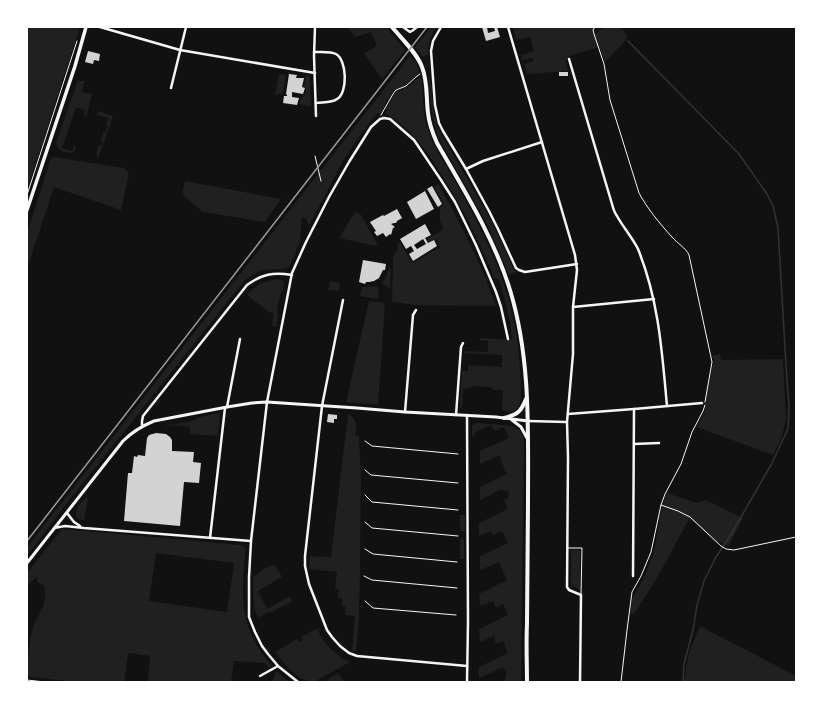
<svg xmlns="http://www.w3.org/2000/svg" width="823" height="709" font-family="'Roboto Condensed',sans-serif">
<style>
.green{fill:#202020;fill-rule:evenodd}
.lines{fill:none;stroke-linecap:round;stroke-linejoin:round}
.stream{stroke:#333;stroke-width:1.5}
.building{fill:#d3d3d3;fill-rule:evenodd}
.path{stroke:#f5f5f5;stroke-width:1}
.service{stroke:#f5f5f5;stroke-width:1}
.minor{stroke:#f5f5f5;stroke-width:2.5}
.tertiary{stroke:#f5f5f5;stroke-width:3}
.secondary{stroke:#f5f5f5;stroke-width:3.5}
.primary{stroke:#f5f5f5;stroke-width:4}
.rail{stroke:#9a9a9a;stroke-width:1.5}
</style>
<rect width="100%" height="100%" fill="#111"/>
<g class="green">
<path d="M27 27H80L27 190Z"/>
<path d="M348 27H386L405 50 382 79 364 53 377 46 371 32 355 37Z"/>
<path d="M431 27H437C431 35 428 45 428 55L423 57 415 47Z"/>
<path d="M513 27H594L593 31 595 33H597L604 27H621L627 36V39L605 62 599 47 569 56 567 58 566 62 568 71 527 74 524 64 533 61V58L522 60 521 55 534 51 530 37 516 40Z"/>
<path d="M410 56 413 61 416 62 420 73 417 74 406 85 396 89 392 93 386 102 381 113 376 115 369 123 344 159 310 224 308 223 306 219 302 217C300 225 302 233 300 241 299 245 291 265 289 267 285 270 270 269 264 270 257 272 251 276 245 280L64 507 27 556V547Z"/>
<path d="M279 74 286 75 283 93H279L278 95H275Z"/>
<path d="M306 75H308L310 79 311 107 300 104V99H302L303 95H305L306 88H304Z"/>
<path d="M421 76C424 95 422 115 429 133 437 155 453 175 464 197 481 229 498 262 508 297 517 325 520 360 521 390 521 404 520 416 502 410L503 390H493L491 387 473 386 471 388 463 389 462 409 460 407 462 371H468V365L502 367V355L464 353V351L488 352V341L480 340V338L512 340 510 322 502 289 499 280 494 277C480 244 466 214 447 184 431 157 413 129 385 113L393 96 397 91 408 87Z"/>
<path d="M429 77H430L434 113 437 125 443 137 491 220 512 265 516 272 509 275 486 222 438 137C431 118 430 97 429 77Z"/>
<path d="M78 81H84L82 92 92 94 86 117 84 116 85 110 76 107 62 148 72 151 74 145 76 146 74 152 72 153C64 152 57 152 56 142Z"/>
<path d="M98 111 113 116 98 159 97 158 98 155 96 154 99 145 102 146 103 142 101 141 103 132 105 133 108 126 106 125 108 118 97 115Z"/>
<path d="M54 157 124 168C128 171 129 173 128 178L121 210 54 187 27 269V233L51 158Z"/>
<path d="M185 181 281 199 265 222 203 212 182 194Z"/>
<path d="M438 184C461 223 481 264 496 306L415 305 392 302 393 261V257L397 250 398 243 400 242 412 263 440 247 436 239 429 242 427 239 444 229 440 221V207L444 204 434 187Z"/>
<path d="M355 212 361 215 377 244V246L339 238Z"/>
<path d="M389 268H391L390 289C387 286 384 286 382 283L386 277Z"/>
<path d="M278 279 284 281V284L283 289 281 293 277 309 278 316 276 326H272L274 313 266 311 265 309 247 295C255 285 265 281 278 279Z"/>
<path d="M330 281 340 283 339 291 328 290Z"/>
<path d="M376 286 379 288 378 299 360 296 362 287H371Z"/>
<path d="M369 301 385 303 378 405 346 402Z"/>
<path d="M720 354 721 360 783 359 786 418 782 437 773 455 697 427 704 413 706 406V395L714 361 712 356Z"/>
<path d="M218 413 220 415 218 434 216 436 190 434V427L172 425 167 427V425L177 424 192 421 197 418Z"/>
<path d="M348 414C357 418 357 426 355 435L359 436 361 479 360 565 359 615 356 652 352 650 355 616 345 615 346 607 342 606V598H338L339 589H335L337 572 309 569 310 556 331 557Z"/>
<path d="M475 423 512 426C519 429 521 431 524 437L521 682H504L507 673 503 667 479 678V667L508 653 503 641 499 643H495V635L480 642 479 629 508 615 503 604 496 608 493 601 480 606 479 594 507 580 499 562 480 570V556L508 543 502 531 493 535 491 531 479 536V523L508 509 504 500 508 498 509 491 500 490 480 500V487L507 474 502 464 500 455 480 464V451L509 438 504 427 495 431 491 425 475 432V436L472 437V426Z"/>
<path d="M667 493 697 503 706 500 743 518 728 547 720 542 716 543 695 523 689 519 657 578 634 614H630L632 599 644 578 654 552 662 507Z"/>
<path d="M86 497 88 499 84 520 78 519 76 516C75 508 81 503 86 497Z"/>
<path d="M460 515H465V530L463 532 460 530Z"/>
<path d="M62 529 242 545 246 548C240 594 239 629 272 666L268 668 265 663 234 661 231 682H148L150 656 128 653 124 682H76L30 677 27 675C27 662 29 640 33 628 38 612 49 604 44 586L37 582V576L27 586V573ZM156 553 234 563 227 612 149 601Z"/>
<path d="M462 538 464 540V559H460V540Z"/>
<path d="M571 550H580V590L571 585Z"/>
<path d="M275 565 282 577 258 591 267 609 290 596 292 601 272 612 270 611 258 618 254 606 253 577C263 571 262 567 275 565Z"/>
<path d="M700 626 796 676V682H684L689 652Z"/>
<path d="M320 627 318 631C325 645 335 655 350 662L314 682 300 678 289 669 275 652 297 639 299 642 303 640 301 637Z"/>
<path d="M276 671 289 682H271L274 679Z"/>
<path d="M338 673 344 682H324Z"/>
</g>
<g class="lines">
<path class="stream" d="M628 41 739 154 767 194 773 206 778 228 786 365 789 407 788 429 771 465 730 536 716 557 704 581 697 605 693 630 684 664 683 682"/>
</g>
<g class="building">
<path d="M482 27H487L488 33 495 31 494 27H497L500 37 486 41Z"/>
<path d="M88 51 100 54 99 61 94 60 93 64 85 62Z"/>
<rect x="559" y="72" width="9" height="4"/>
<path d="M289 74 297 75 296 78H304L302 87 305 88 303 94 292 92V97L299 98 297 105 283 103 284 96H287V95L286 94Z"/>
<path d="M432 186 442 204 438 207 427 189Z"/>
<path d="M425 191 434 209 416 219 407 202Z"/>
<path d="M397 209 402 218 397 221 396 223H394L391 224 395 227 393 228 391 235 390 234 386 237 383 233 377 236 374 232 376 231 370 222 383 215 384 216Z"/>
<path d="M425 224 431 235 425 238 428 243 434 240 437 246 413 261 409 254 414 251 411 246 406 249 400 239ZM423 239 426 244 417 249 414 245Z"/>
<path d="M363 260 386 264 385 270H383L379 278 374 281 369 282H366L365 284 359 282Z"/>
<path d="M328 414 337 415V419H334V423L327 422Z"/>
<path d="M156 433 166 434 170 437 172 440V451L194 452 193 462 201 463 199 483 184 482 180 526 124 521 128 473H132L134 456 137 457 138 455 145 456 147 438 149 435Z"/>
</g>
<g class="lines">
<g class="path">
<path d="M595 27 593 30 594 34 604 64 610 100 639 193C647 208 660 224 672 237 677 243 686 248 689 255L712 362 705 402"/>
<path d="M381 115 393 94 396 90 406 86 416 77 420 74"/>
<path d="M315 156 321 181"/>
<path d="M27 195 77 41"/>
<path d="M661 505 678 511 690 517 721 546 726 549 734 550 796 537"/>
<path d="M621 682 627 630 632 592 641 576 651 552 661 505 665 494 681 464 692 432 703 411 705 405"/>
</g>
<g class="service">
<path d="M365 441 372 446 458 454"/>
<path d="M365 470 371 475 458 483"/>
<path d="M365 495 372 502 458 510"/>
<path d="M365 522 372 528 458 536"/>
<path d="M568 548H582L581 595"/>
<path d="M365 549 373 554 457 562"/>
<path d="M364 576 372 580 457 588"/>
<path d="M365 601 373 608 456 615"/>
<path d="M27 680 45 682"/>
</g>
<g class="minor">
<path d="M100 27 180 50 315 73"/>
<path d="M315 27 314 56 316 116"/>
<path d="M403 27 410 32 412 31 417 27"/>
<path d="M441 27 433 41 431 51 435 105 439 123 443 131 466 169 489 211 498 229 516 268 519 270 525 272 577 264"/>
<path d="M508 27 575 255 577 270 573 307V354L567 422 568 457 567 587 569 590 581 595 580 682"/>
<path d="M314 52C321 52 330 51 336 54 347 60 348 93 337 99 332 103 323 102 316 103"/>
<path d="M569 59 612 204C613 208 614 212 617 216 623 227 632 237 638 249 659 301 662 352 667 406"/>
<path d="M171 88 186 27"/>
<path d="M466 169 483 161 542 142"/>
<path d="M343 300 322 406 305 556V566L309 584 327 630 332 637 340 646 349 653 357 656 467 666"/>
<path d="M573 307 654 299"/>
<path d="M227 407 240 339"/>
<path d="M405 412 413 315 416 310"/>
<path d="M568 414 634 409 702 403"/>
<path d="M456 415 461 347 463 343"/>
<path d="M528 421 567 422"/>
<path d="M142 426V421L143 416 247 285C262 274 273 272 292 275"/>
<path d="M634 444 659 443"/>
<path d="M67 513 74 522 80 526"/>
<path d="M54 528 65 526 84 528 251 541"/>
<path d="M210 538 225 408"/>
<path d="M633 576 634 409"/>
<path d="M260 676 278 666"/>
<path d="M298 682 278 666 268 654 262 646 255 632 249 617V577L251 541 267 402 292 273 306 242 329 197 349 162 371 127 380 119 384 118 390 119 414 140 441 180 455 202 476 245 496 292 501 307 508 339"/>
<path d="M467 682 468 622 467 415"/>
</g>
<g class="tertiary">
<path d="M512 420 521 427 527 438"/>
<path d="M27 563 123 441C132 432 142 426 154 421L227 407 252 403 267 402 357 408 405 412 496 417 528 421"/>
</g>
<path class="secondary" d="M27 210 75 66 86 27"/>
<g class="primary">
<path d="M392 27C402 39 417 53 422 67 428 82 426 98 428 113 429 124 433 134 437 143 464 190 494 238 510 290 531 359 528 431 528 503 528 544 527 584 527 624 526 644 527 663 527 682"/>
<path d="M504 418C517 415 521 412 526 399"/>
</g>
<path class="rail" d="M27 541 427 27"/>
</g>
<rect width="823" height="709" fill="none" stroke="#ffffff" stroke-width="56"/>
</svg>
